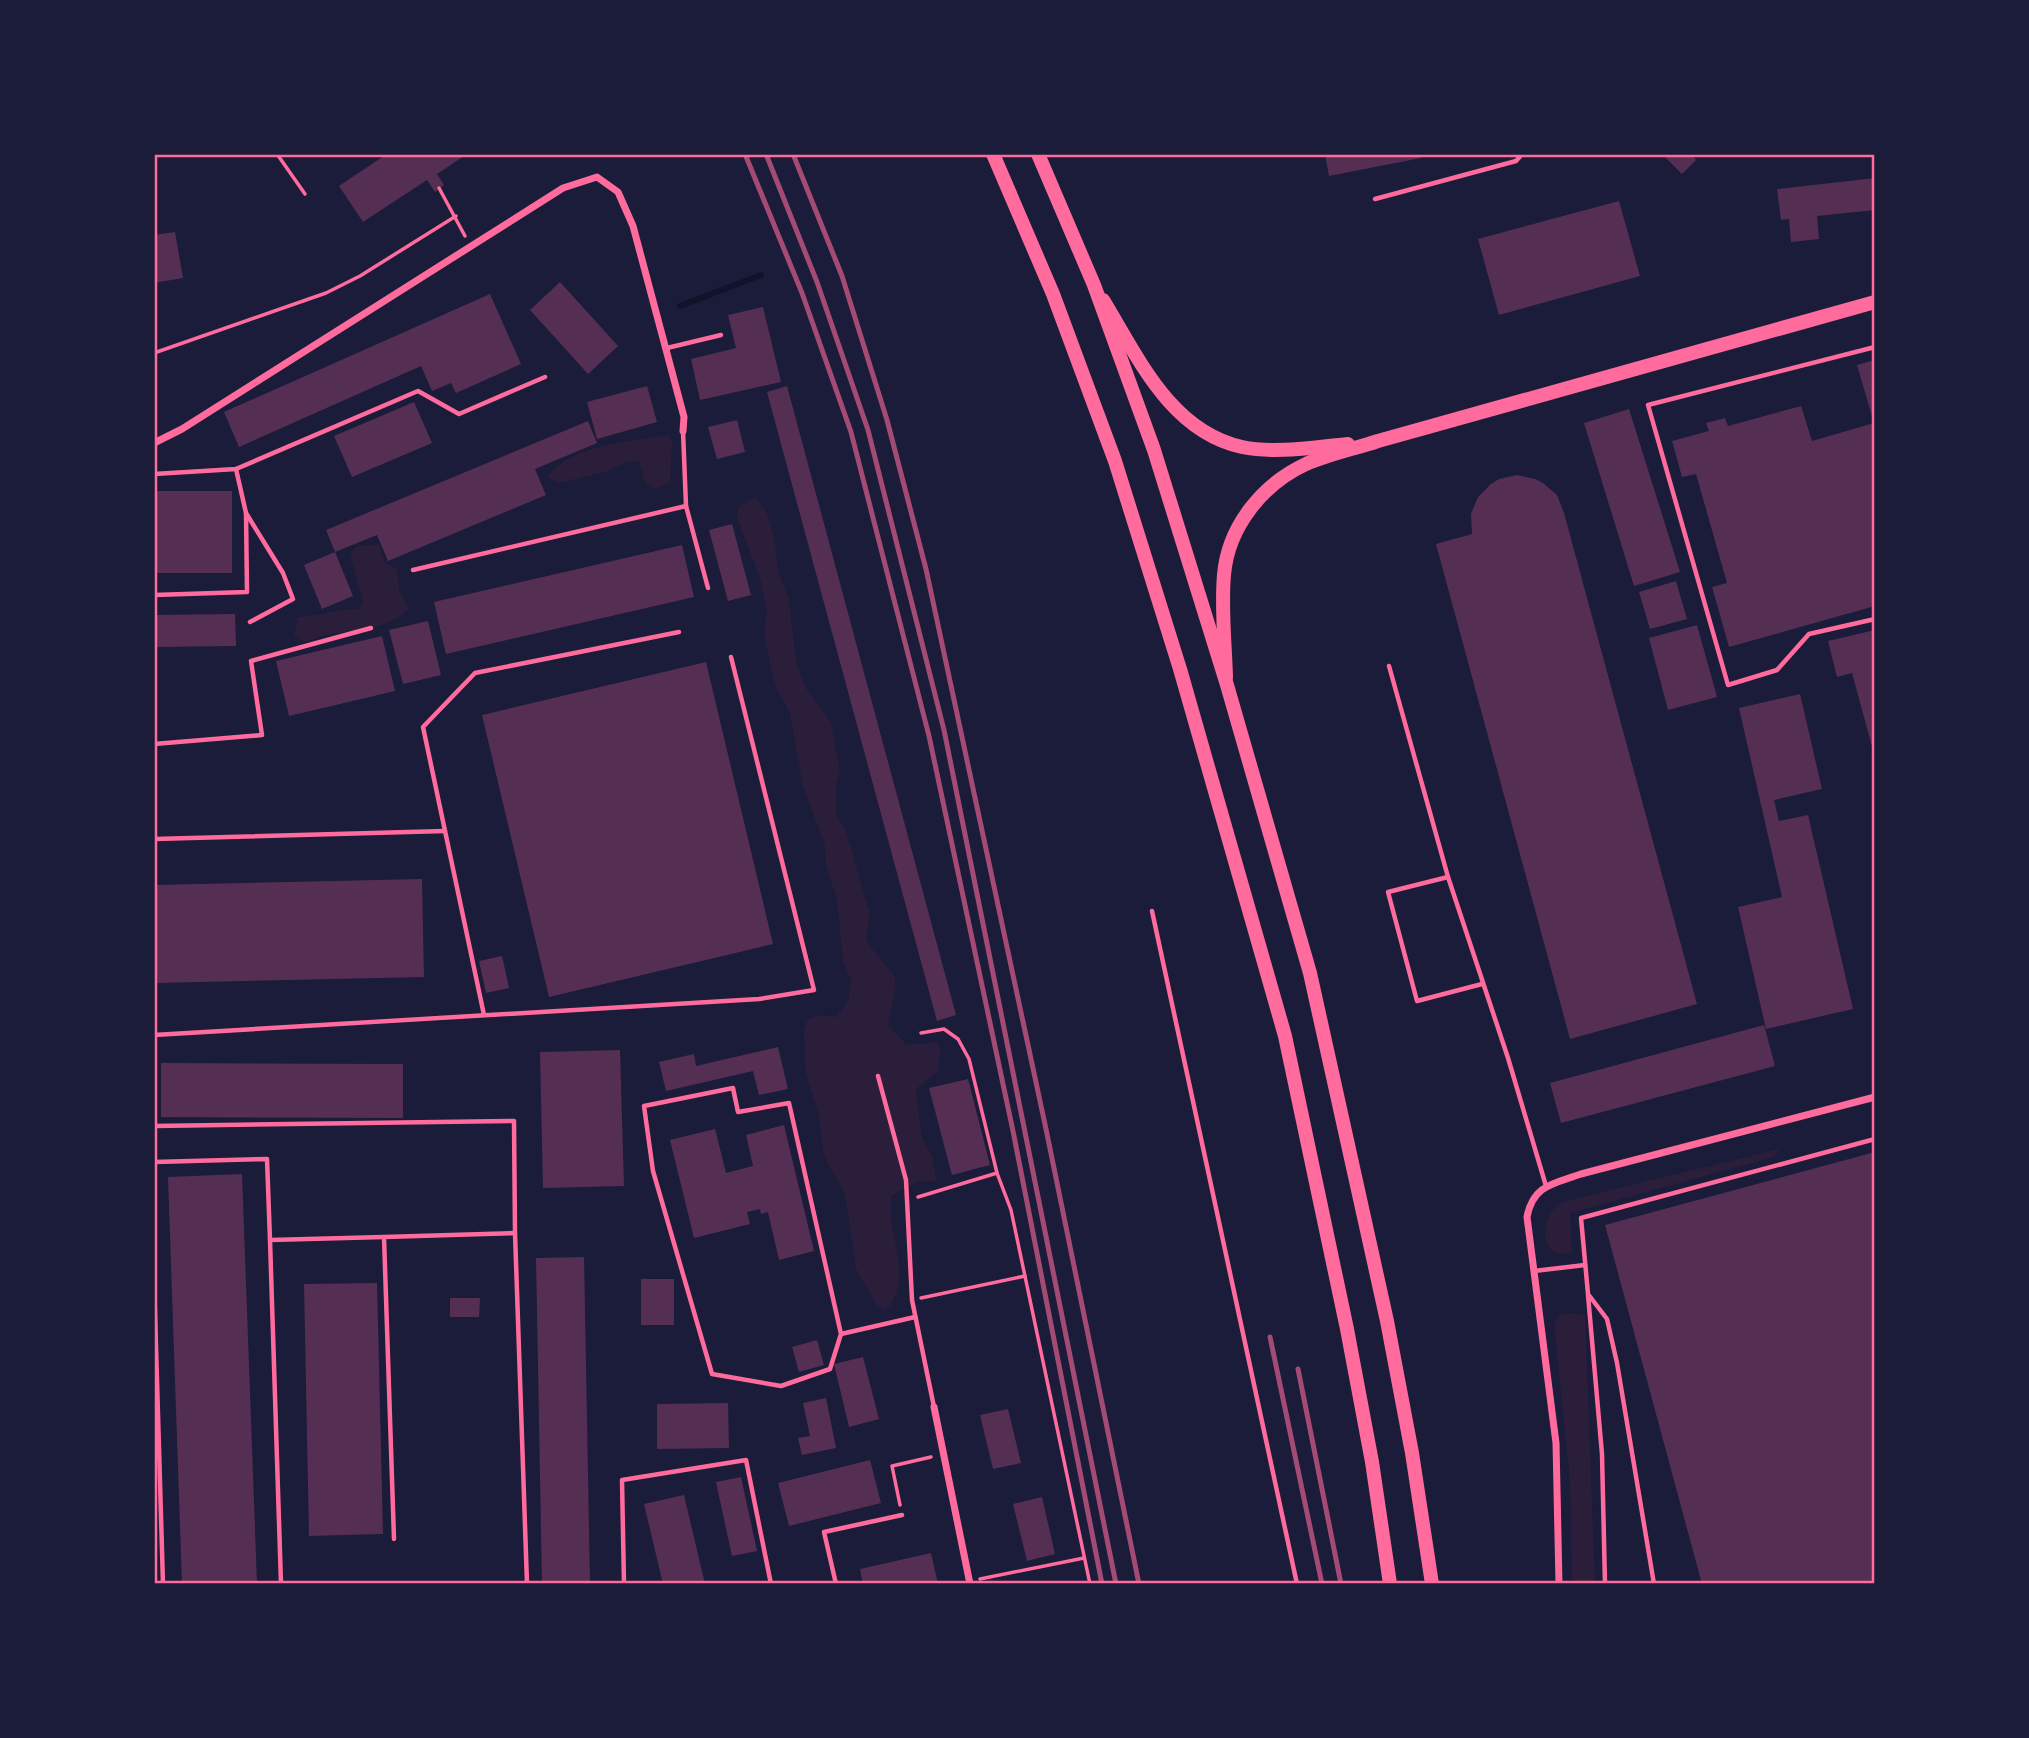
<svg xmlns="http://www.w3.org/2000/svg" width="2029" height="1738" font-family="Mulish,sans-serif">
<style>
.green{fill:#2a1e3b}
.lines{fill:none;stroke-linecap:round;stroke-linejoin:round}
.stream{stroke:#12122b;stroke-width:6}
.building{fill:#542f53}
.path{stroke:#ff6b9d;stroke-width:3.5}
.service{stroke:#ff6b9d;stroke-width:4.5}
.minor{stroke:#ff6b9d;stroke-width:7}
.secondary{stroke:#ff6b9d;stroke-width:14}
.primary{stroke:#ff6b9d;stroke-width:14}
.rail{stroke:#a44b75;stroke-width:5}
.neatline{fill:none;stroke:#ff6b9d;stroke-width:2.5}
</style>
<rect width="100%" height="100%" fill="#1b1b3a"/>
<g class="green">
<path d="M670 435 672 441 670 481 663 486 653 489 645 482 639 461 627 462 608 471 559 483 548 477C565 446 637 440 670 435Z"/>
<path d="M755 497 767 513 775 542 778 572 789 599 796 662 807 690 831 722 840 772 836 782V813L846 831 870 915 866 936 869 945 894 975 896 985 888 1025 907 1045 937 1042 941 1051 938 1071 916 1089 922 1138 932 1156 937 1181 917 1182 891 1196C891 1204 890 1212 891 1219 895 1248 910 1287 885 1311L877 1305 856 1269 845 1194 824 1156 818 1113 806 1074 804 1031 807 1021 816 1015 836 1017 848 1001 851 980 843 961 837 899 826 866 825 845 803 787 790 714 775 685 764 636 767 609 760 578 737 518 738 507Z"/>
<path d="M379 545 385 563 397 569 399 590 409 608C394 629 350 630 326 635 319 636 312 642 304 641 302 641 296 637 294 636L298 617C319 616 337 609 358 609L363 602 350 553 358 546Z"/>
<path d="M1779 1149 1774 1157 1570 1213 1572 1252C1537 1262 1539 1215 1562 1202Z"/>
<path d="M1564 1313 1585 1315 1595 1584H1572L1570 1481 1554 1324 1558 1316Z"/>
</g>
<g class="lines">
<path class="stream" d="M680 306 761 275"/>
</g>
<g class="building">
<path d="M387 154H467L437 174 444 185 435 192 427 180 363 222 339 186Z"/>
<path d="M1325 154H1420L1421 158 1329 176Z"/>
<path d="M1662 154H1691L1696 160 1682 174Z"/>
<path d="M1875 178V210L1817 216 1819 239 1791 242 1789 219 1781 220 1777 189Z"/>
<path d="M1619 201 1640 276 1499 315 1478 239Z"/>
<path d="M175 232 183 278 154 283V235Z"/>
<path d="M560 282 618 346 588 374 530 310Z"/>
<path d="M490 294 521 364 456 393 451 383 432 391 421 366 239 447 224 412Z"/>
<path d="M763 307 781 382 700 400 691 359 736 348 728 315Z"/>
<path d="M1875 360V606L1729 647 1712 587 1727 583 1696 474 1682 477 1672 441 1709 431 1706 423 1725 418 1728 426 1801 406 1812 441 1874 423 1857 365Z"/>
<path d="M647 386 657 422 597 439 587 402Z"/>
<path d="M787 386 956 1015 937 1021 767 392Z"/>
<path d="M414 402 432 443 352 477 334 436Z"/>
<path d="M1629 409 1680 572 1634 586 1584 423Z"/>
<path d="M737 420 745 452 717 459 708 427Z"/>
<path d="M588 421 597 443 535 469 546 495 388 561 377 535 335 552 326 530Z"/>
<path d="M1517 475 1535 479 1543 483 1557 495 1564 513 1697 1004 1570 1039 1436 544 1472 534 1471 514 1478 497 1491 484 1499 479Z"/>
<rect x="154" y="491" width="78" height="82"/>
<path d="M732 524 751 595 728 601 709 530Z"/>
<path d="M682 545 694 597 446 654 434 602Z"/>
<path d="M335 552 353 596 322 609 304 565Z"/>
<path d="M1676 581 1687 619 1650 629 1639 592Z"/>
<path d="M235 614 236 646 154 647V615Z"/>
<path d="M428 621 441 675 403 684 389 630Z"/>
<path d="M1697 625 1717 697 1668 710 1649 638Z"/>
<path d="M1875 630V754H1874L1852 673 1837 677 1828 641Z"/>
<path d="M382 636 395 691 289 716 276 661Z"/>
<path d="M706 662 773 944 549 997 482 715Z"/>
<path d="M1800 694 1822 789 1774 800 1779 821 1808 815 1853 1009 1766 1029 1738 907 1782 897 1739 708Z"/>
<path d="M422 879 424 977 154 983V885Z"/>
<path d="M502 956 509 988 486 993 479 961Z"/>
<path d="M1764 1025 1775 1066 1561 1123 1550 1083Z"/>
<path d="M778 1047 788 1089 759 1095 753 1071 666 1091 659 1062 694 1054 696 1066Z"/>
<path d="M620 1050 624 1186 543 1188 540 1052Z"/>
<path d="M161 1063 403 1064V1118L161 1117Z"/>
<path d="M968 1079 990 1165 952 1175 929 1088Z"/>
<path d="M784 1125 814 1251 779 1260 768 1212 761 1214 760 1209 747 1212 750 1224 694 1238 670 1140 715 1129 726 1173 753 1166 746 1135Z"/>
<path d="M1875 1152V1584H1702L1605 1225Z"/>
<path d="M242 1174 257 1584H182L168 1177Z"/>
<path d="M584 1257 590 1584H542L536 1258Z"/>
<rect x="641" y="1279" width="33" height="46"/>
<path d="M377 1283 383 1534 309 1536 304 1284Z"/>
<path d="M450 1298H480L479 1317H450Z"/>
<path d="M817 1340 824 1365 799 1372 792 1347Z"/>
<path d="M863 1357 879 1419 849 1427 834 1364Z"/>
<path d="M826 1398 836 1448 802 1455 798 1438 810 1436 803 1403Z"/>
<path d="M728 1403 729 1448 657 1449V1404Z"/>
<path d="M1008 1409 1021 1463 993 1469 980 1415Z"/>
<path d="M870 1460 881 1503 789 1526 778 1483Z"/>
<path d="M741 1477 757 1551 732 1556 716 1482Z"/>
<path d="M684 1495 705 1584H663L644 1504Z"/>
<path d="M1042 1497 1055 1554 1027 1561 1013 1504Z"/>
<path d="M931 1553 938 1584H863L860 1569Z"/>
</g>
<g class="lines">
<g class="path">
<path d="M277 154 305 194"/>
<path d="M439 188 465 236"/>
<path d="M154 353 326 293 360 276 456 216"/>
<path d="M921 1033 944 1029 958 1039 969 1059 997 1173 1011 1210 1090 1584"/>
<path d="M918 1197 997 1173"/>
<path d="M921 1298 1025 1276"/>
<path d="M900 1505 892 1466 931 1457"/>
<path d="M980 1579 1084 1558"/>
</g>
<g class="service">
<path d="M1375 199 1516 161 1522 154"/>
<path d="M1875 347 1648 405 1728 685 1777 670 1809 634 1875 619"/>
<path d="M667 348 721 335"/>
<path d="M683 431 686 506 708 588"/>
<path d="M236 469 246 513 283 573 293 599 250 622"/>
<path d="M154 474 236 469 418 391 459 414 545 377"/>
<path d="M413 570 686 506"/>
<path d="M154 595 247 592 246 513"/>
<path d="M1389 666 1448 877 1508 1058 1546 1186"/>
<path d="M154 744 262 735 251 661 371 628"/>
<path d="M154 839 445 831"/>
<path d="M1448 877 1388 892 1417 1001 1482 984"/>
<path d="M1152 911 1297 1584"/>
<path d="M484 1015 423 727 475 673 679 632"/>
<path d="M154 1035 759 999 814 990 731 657"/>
<path d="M878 1076 906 1180 912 1300 934 1407"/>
<path d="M154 1126 514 1121 515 1233"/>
<path d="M154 1162 267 1159 270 1240"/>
<path d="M1534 1271 1585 1265"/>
<path d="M154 1278 163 1584"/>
<path d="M1588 1295 1602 1454 1605 1584"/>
<path d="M841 1334 830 1369 781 1386 712 1374 653 1171 644 1106 733 1088 738 1112 789 1103 841 1334 915 1317"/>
<path d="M394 1539 384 1237 515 1233 527 1584"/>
<path d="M281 1584 270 1240 384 1237"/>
<path d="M624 1584 622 1480 746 1460 771 1584"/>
<path d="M836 1584 824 1532 902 1515"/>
<path d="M1654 1584 1617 1363 1607 1319 1588 1294 1581 1218 1875 1139"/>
</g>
<g class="minor">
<path d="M154 443 182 429 563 188 597 177 618 192 633 226 684 417 683 431"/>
<path d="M934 1407 970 1584"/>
<path d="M1559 1584 1556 1443 1527 1217C1533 1185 1553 1184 1581 1174L1875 1097"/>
</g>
<g class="secondary">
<path d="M1103 300C1138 357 1170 431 1242 447 1276 454 1314 447 1348 444"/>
<path d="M1226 677C1225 643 1221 608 1224 575 1228 526 1263 484 1306 464 1329 454 1354 449 1378 441L1875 302"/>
</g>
<g class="primary">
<path d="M993 154 1053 294 1115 461 1180 669 1285 1036 1347 1329 1372 1462 1390 1584"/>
<path d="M1038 154 1094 285 1154 450 1227 685 1310 973 1387 1321 1412 1453 1432 1584"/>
</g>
<g class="rail">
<path d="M745 154 802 293 851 432 929 736 1013 1131 1102 1584"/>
<path d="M766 154 817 282 868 430 944 730 1116 1584"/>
<path d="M793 154 842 276 887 420 926 569 1046 1129 1139 1584"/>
<path d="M1270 1337 1322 1584"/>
<path d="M1298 1369 1341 1584"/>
</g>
</g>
<rect width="2029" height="1738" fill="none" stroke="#1b1b3a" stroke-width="312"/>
<rect x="156" y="156" width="1717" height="1426" class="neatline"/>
</svg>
